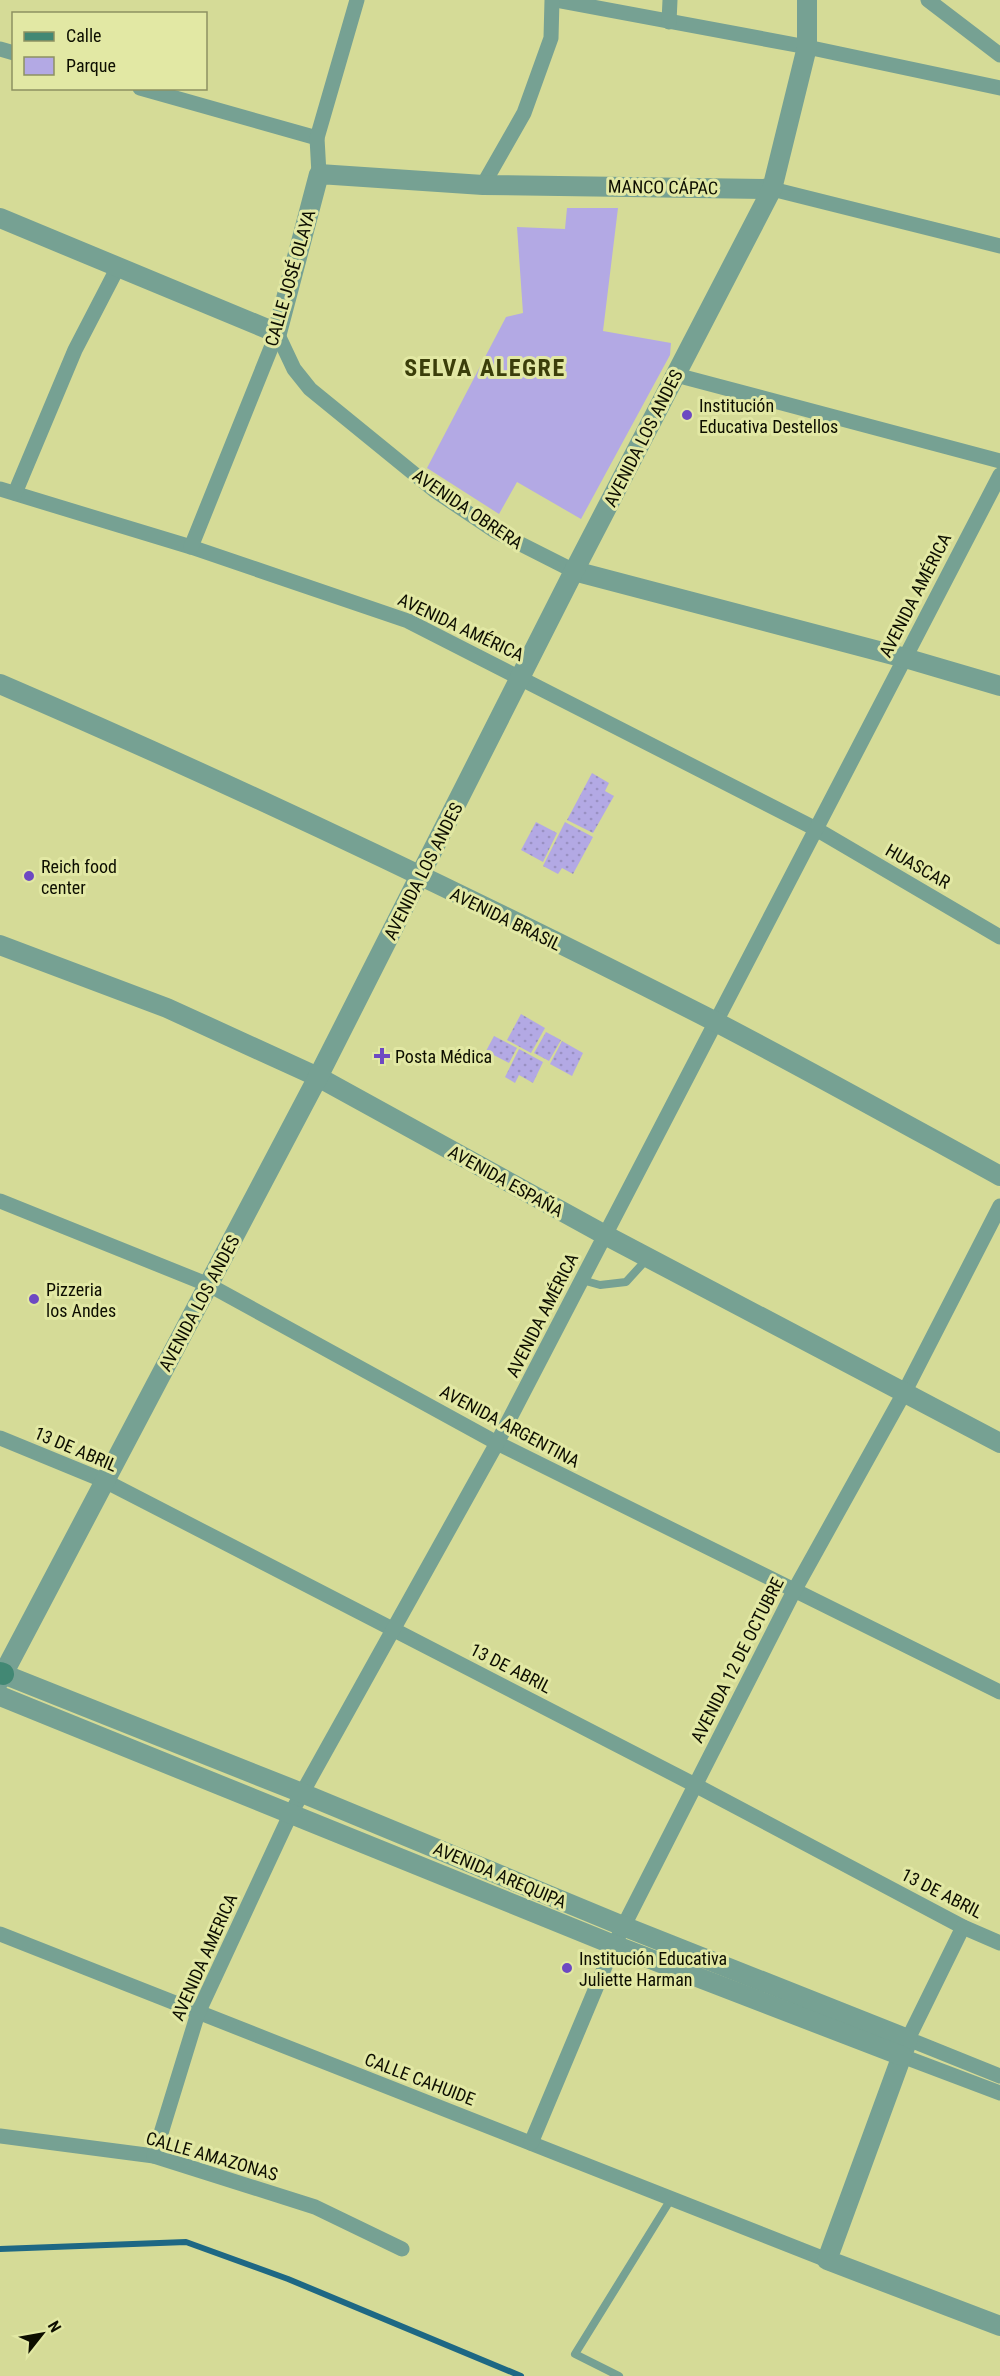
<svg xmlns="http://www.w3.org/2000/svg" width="1000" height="2376" font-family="'Roboto Condensed',sans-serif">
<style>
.park{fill:#b3a9e4}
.garden{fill:url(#garden-dots)}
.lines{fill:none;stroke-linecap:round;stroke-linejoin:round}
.stream{stroke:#1e6884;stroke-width:6}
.service{stroke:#76a193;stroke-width:8}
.minor{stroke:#76a193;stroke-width:15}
.tertiary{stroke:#76a193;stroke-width:20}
.secondary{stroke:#428874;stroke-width:22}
.poi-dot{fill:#6d49c2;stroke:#e2e8a4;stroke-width:2}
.labels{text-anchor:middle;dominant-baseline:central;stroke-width:6;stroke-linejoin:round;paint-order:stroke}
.street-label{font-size:18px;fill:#0d0e00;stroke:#e2e8a4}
.poi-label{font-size:18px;fill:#0d0e00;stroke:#e2e8a4;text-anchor:start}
.district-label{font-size:24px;font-weight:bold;letter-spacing:1.5px;fill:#3b3e0a;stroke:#e2e8a4}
</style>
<defs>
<pattern id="garden-dots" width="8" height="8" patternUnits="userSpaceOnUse" patternTransform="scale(1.5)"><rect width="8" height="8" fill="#b3a9e4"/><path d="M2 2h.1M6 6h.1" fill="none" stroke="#9990c2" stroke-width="1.8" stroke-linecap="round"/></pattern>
</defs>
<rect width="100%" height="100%" fill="#d5db97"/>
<path class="park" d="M567 208H618L603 331 671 343 670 355 581 519 517 482 499 514 427 468 506 317 523 313 517 227 565 229Z"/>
<g class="garden">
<path d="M592 773 609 783 605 791 614 796 593 833 567 820Z"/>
<path d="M536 822 557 833 543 862 521 850Z"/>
<path d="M565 822 593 837 573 874 562 868 558 874 543 866Z"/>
<path d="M521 1014 545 1028 531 1053 507 1040Z"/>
<path d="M546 1032 561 1040 549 1061 534 1053Z"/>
<path d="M494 1036 517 1048 509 1063 486 1051Z"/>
<path d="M562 1041 583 1053 572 1076 550 1064Z"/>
<path d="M519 1049 543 1062 533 1083 519 1075 515 1083 505 1077Z"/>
</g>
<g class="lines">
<path class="stream" d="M0 2249 186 2242 288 2279 521 2376"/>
<g class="service">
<path d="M582 1280 600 1285 626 1282 647 1259"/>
<path d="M619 2376 575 2354 671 2199"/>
</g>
<g class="minor">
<path d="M555 0 807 47 1000 88"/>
<path d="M928 0 1000 55"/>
<path d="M669 22 670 0"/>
<path d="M0 49 14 53"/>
<path d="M140 88 317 138"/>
<path d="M319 174 317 138 357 0"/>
<path d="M483 185 524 113 551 38 552 0"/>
<path d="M772 189 1000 246"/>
<path d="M277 333 294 369 310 389 434 490 495 531 574 571"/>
<path d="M676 375 1000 461"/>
<path d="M0 489 191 547 408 621 816 829 1000 937"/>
<path d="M15 493 75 350 118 267"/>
<path d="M191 547 277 333"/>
<path d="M0 1201 209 1285 497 1443 1000 1692"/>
<path d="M0 1438 105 1481 695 1785 963 1927 1000 1943"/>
<path d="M963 1927 908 2039 1000 2076"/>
<path d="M0 1934 827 2260"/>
<path d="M902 2056 1000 2093"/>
<path d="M0 2136 154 2156 315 2207 402 2249"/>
<path d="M531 2143 614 1945 794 1591 904 1393 1000 1206"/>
<path d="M154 2156 198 2013 291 1813 497 1443 1000 475"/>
</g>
<g class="tertiary">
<path d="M0 218 277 333 319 174 483 185 772 189"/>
<path d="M574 571 905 658 1000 686"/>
<path d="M0 684C242 788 480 902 714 1021 810 1071 905 1124 1000 1176"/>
<path d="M0 945 167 1008 318 1077 605 1235 1000 1443"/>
<path d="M3 1674 302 1793 623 1926 908 2039 827 2260 1000 2326"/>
<path d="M0 1680 318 1077 574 571 772 189 807 47V0"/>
<path d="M0 1696 614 1945 902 2056"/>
</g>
<path class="secondary" d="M0 1673 3 1674"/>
</g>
<g class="poi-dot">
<circle cx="687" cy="415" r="6"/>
<circle cx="29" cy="876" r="6"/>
<path d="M379 1047h6v6h6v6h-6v6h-6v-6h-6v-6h6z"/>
<circle cx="34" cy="1299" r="6"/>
<circle cx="567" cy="1968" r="6"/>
</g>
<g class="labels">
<g class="street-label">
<text transform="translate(663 187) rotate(1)">MANCO CÁPAC</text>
<text transform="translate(290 278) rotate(-74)">CALLE JOSÉ OLAYA</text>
<text transform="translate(643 438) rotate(-63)">AVENIDA LOS ANDES</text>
<text transform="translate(468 509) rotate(34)">AVENIDA OBRERA</text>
<text transform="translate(915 595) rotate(-63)">AVENIDA AMÉRICA</text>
<text transform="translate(461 627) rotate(25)">AVENIDA AMÉRICA</text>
<text transform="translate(918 866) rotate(30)">HUASCAR</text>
<text transform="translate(423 871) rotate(-63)">AVENIDA LOS ANDES</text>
<text transform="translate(506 919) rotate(26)">AVENIDA BRASIL</text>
<text transform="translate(506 1181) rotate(29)">AVENIDA ESPAÑA</text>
<text transform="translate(199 1303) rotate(-62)">AVENIDA LOS ANDES</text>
<text transform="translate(542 1315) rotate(-63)">AVENIDA AMÉRICA</text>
<text transform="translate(510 1426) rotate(28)">AVENIDA ARGENTINA</text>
<text transform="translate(76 1449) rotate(23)">13 DE ABRIL</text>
<text transform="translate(737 1660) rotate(-63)">AVENIDA 12 DE OCTUBRE</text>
<text transform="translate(511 1668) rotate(27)">13 DE ABRIL</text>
<text transform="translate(500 1875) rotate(23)">AVENIDA AREQUIPA</text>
<text transform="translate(942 1893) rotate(27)">13 DE ABRIL</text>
<text transform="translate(204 1957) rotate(-66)">AVENIDA AMERICA</text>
<text transform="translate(420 2079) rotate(21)">CALLE CAHUIDE</text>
<text transform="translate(212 2156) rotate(16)">CALLE AMAZONAS</text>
</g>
<g class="poi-label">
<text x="699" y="405">Institución<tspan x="699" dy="21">Educativa Destellos</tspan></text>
<text x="41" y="866">Reich food<tspan x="41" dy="21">center</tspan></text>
<text x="395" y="1056">Posta Médica</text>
<text x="46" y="1289">Pizzeria<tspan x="46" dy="21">los Andes</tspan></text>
<text x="579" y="1958">Institución Educativa<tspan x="579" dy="21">Juliette Harman</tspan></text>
</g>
<g class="district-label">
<text x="485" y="368">SELVA ALEGRE</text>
</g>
</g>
<rect x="12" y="12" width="195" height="78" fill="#e2e8a4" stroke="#8d9162" stroke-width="1.5"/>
<rect x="24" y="32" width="30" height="9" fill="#428874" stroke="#8d9162" stroke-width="1.5"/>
<text x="66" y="42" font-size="18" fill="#0d0e00">Calle</text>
<rect x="24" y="57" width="30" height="18" fill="#b3a9e4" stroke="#8d9162" stroke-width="1.5"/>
<text x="66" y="72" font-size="18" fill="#0d0e00">Parque</text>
<g transform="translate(42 2334) rotate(59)" stroke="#e2e8a4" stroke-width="4.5" paint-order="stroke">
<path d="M0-4.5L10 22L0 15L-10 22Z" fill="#0d0e00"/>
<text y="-9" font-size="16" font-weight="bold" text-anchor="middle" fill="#0d0e00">N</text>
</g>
</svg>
